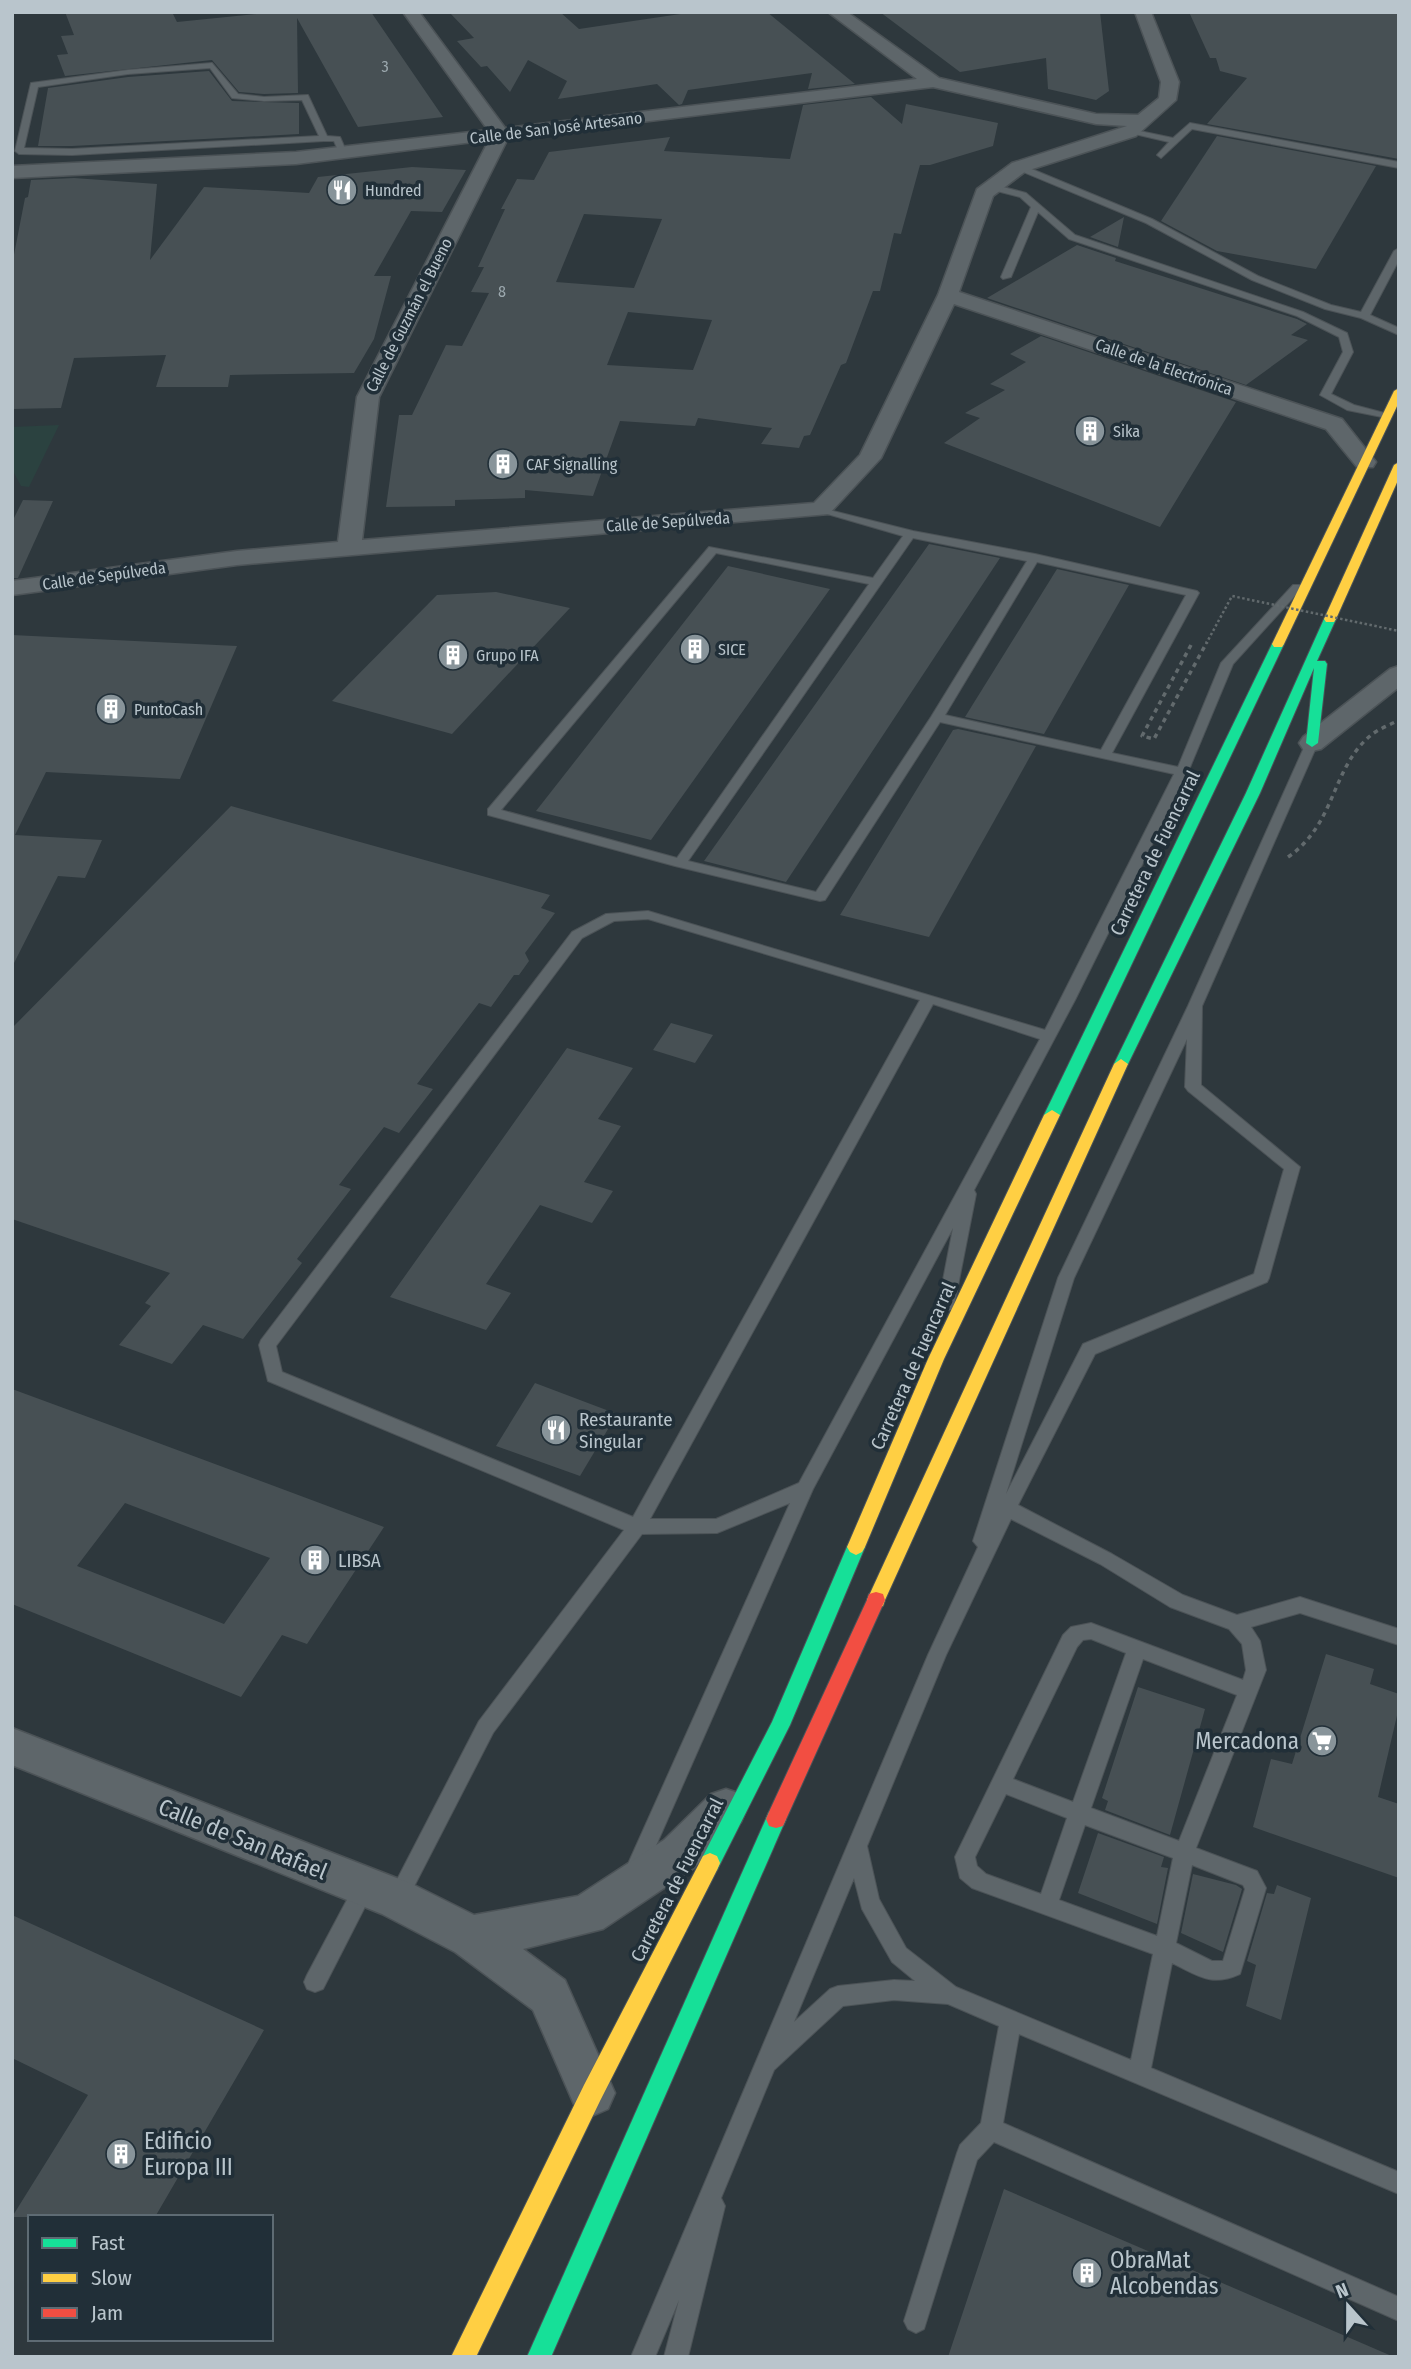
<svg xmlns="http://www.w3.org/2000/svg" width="1411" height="2369" font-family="'Fira Sans Condensed',sans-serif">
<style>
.green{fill:#2b4240}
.building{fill:#475054;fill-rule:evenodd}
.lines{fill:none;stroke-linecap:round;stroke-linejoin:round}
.lane-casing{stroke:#4c5357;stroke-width:2}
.street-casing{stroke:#4c5357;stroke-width:3}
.fast-casing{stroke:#4b5359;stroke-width:2}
.slow-casing{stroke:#4b5359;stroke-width:2}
.jam-casing{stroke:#4b5359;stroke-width:2}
.path{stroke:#626a6d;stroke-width:3.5;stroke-dasharray:4.5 4.5;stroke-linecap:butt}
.lane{fill:#5e666a;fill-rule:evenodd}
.street{fill:#5e666a;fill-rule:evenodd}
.fast{fill:#16e098;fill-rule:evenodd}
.slow{fill:#ffcf43;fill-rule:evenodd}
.jam{fill:#f24e42;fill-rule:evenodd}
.path-bridge-far1{stroke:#626a6d;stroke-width:2.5;stroke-dasharray:2.5 2.5;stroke-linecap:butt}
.path-bridge{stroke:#626a6d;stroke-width:3.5;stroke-dasharray:4.5 4.5;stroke-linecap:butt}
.labels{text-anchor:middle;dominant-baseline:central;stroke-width:7;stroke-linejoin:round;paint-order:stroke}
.number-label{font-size:16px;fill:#9ca8ae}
.far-street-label{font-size:16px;fill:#b9c5cc;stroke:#212f38}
.far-poi-label{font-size:16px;fill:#b9c5cc;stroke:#212f38;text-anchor:start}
.street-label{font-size:19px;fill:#b9c5cc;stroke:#212f38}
.poi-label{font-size:19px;fill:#b9c5cc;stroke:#212f38;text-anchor:start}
.near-poi-label{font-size:23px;fill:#b9c5cc;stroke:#212f38;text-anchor:start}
.near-street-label{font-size:23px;fill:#b9c5cc;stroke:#212f38}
</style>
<rect width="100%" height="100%" fill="#2e383d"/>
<path class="green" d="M59 425 29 487 21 486 12 469V427Z"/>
<g class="building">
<path d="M65 12H172L177 22 276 12H371L443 117 358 127 297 18 298 93 264 94 239 92 212 60 65 76 57 55 68 54 61 36 74 35Z"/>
<path d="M449 12H560L579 29 694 12H767L855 84 808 89 812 73 688 90 682 104 679 105 657 84 558 99 567 81 528 60 510 92 487 66 481 67 457 41 474 38Z"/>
<path d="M880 12H1100L1109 91 1096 100 1048 89 1046 58 960 72Z"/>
<path d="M1189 12H1399V159L1207 124 1247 78 1220 71 1216 58H1210Z"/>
<path d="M209 71 232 101 299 103V134L72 146H38L48 88 128 77Z"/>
<path d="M871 97 902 124 906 104 998 123 993 146 930 165H920L901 234 894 233 880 291H873L846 363 841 365 810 435 804 436 799 448 761 444 772 428 698 418 695 426 620 421 593 496 525 490V498L455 500V506L386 507 399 415H412L446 345 462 346 489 293 471 292 484 267H478L505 209H501L517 179 534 180 549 152 670 137 664 151 790 159 803 105ZM584 214 662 219 634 288 556 282ZM628 312 712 320 693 370 607 365Z"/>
<path d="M1217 136 1376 166 1316 269 1217 251 1161 221Z"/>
<path d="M412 167 466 170 442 212 411 211 374 276H391L374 339 354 373 230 375 228 387H156L166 355 74 358 61 408 12 409V265L25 198 28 197 31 180 74 178 157 184 150 260 204 187 309 193 318 177Z"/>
<path d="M1124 217 1118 247 1090 237Z"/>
<path d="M1077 245 1116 258 1115 261 1297 319 1307 324 1291 335 1308 340 1246 385 987 298Z"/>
<path d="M1041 336 1236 402 1160 527 944 443 980 418 965 413 1005 390 990 384 1026 362 1010 354Z"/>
<path d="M23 500 53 501 18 578H12V522Z"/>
<path d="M929 544 1000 558 786 882 704 861Z"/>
<path d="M728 566 830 589 651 840 536 811Z"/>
<path d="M1057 569 1129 585 1044 734 965 717Z"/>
<path d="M496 592 570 608 452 734 332 701 437 595Z"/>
<path d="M12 635 237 646 180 779 46 772 15 835 102 840 85 878 58 876 12 967Z"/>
<path d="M958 729 1036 746 929 937 840 915 953 730Z"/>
<path d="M231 806 550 895 541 908 555 913 525 953 529 961 519 975H514L491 1007 479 1003 417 1084 433 1089 399 1133 384 1127 339 1185 351 1189 297 1259 302 1263 243 1339 203 1325 172 1364 119 1345 151 1306 145 1303 170 1273 12 1219V1028Z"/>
<path d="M671 1023 713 1035 695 1063 653 1050Z"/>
<path d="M567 1048 633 1068 598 1119 621 1126 584 1182 613 1191 592 1223 540 1205 486 1284 511 1293 486 1330 390 1297Z"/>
<path d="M535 1383 617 1414 580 1476 496 1446Z"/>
<path d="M12 1389 118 1428 384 1527 307 1644 282 1635 241 1697 12 1604ZM125 1503 270 1558 224 1624 77 1566Z"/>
<path d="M1326 1654 1374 1669 1370 1684 1399 1694V1707L1378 1797 1399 1804V1878L1253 1827 1271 1759 1292 1764Z"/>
<path d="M1138 1687 1205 1709 1170 1835 1105 1810 1108 1801 1102 1798Z"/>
<path d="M1098 1833 1164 1857 1161 1867 1168 1868 1157 1924 1078 1893Z"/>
<path d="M1193 1874 1236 1885 1242 1889 1223 1952 1181 1933Z"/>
<path d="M1277 1885 1311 1898 1281 2020 1246 2006 1256 1965 1247 1961 1267 1893 1274 1894Z"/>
<path d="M12 1915 264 2030 155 2217H12L88 2095 12 2058Z"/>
<path d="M1004 2189 1394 2357H948Z"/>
</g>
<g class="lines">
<g class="lane-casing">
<g id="lane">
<path d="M212 63 238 94 264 97 308 95 327 136 340 137 347 153 340 155 334 141H324L72 155 19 154 15 151 31 83 128 70ZM210 68 232 98 264 101 302 100 319 136 72 149 24 148 38 87 128 74Z"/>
<path d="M1190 123 1399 162V168L1192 129 1161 158 1157 155 1169 142 1126 132 1130 129 1173 138Z"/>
<path d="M1016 165H1022L1152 219 1258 276 1331 305 1361 312 1394 251 1399 248V260L1370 315 1399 328V335L1361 318 1325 309 1252 280 1146 223 1016 169Z"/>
<path d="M992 184 1026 193 1075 235 1303 312 1347 333 1353 352 1331 394 1354 405 1392 415 1387 418 1347 410 1320 395 1343 352 1339 337 1297 316 1069 239 1038 212 1011 277 1003 279 1001 277 1031 207 1020 197 989 189V185Z"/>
<path d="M817 507 913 531 1035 554 1197 591 1199 593 1112 753 1178 767 1221 663 1293 585H1301L1303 587 1233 664 1188 772 1075 1000 974 1190 976 1194 954 1306 952 1310H940L938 1306 953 1228 813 1489 640 1882 633 1885 626 1882 623 1875 790 1503 717 1533 642 1534 493 1733 404 1906 397 1909 390 1906 387 1899 479 1721 624 1530 268 1381 259 1345 261 1340 572 932 606 914 648 911 1045 1030 1174 774 940 722 825 900 820 901 675 866 488 815V809L709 547 873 578 903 536 817 511ZM913 538 1027 561 931 717 816 892 688 861ZM716 553 869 584 677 858 501 810ZM1037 562 1186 595 1101 750 945 715ZM648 919 920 1000 633 1517 282 1372 276 1346 582 938 614 921ZM933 1004 1040 1039 799 1483 716 1519H650Z"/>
<path d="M1312 739 1318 743 1202 1006 1201 1085 1300 1167 1269 1278 1267 1282 1095 1354 1018 1505 1112 1554 1183 1595 1237 1615 1300 1597 1399 1629V1645L1300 1613 1251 1627 1260 1641 1266 1670 1196 1848 1257 1871 1266 1888 1240 1974C1211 1987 1199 1976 1172 1963L1151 2068 1399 2172V2194L1019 2034 1003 2123 1399 2297V2321L994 2142 977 2160 924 2329 916 2333 908 2329 904 2321 957 2153 960 2145 981 2123 999 2026 948 2004 894 2000 843 2006 774 2070 721 2198 725 2206 688 2357H664L679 2300 655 2357H631L928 1655 978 1547 973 1541 1058 1278 1188 1006 1306 743ZM1187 1039 1185 1087 1188 1091 1284 1169 1254 1274 1083 1344 1006 1494 1074 1278ZM1011 1519 1100 1564 1170 1607 1229 1629 1242 1644 1246 1670 1243 1680 1091 1623 1071 1627 1063 1635 955 1857 960 1878 972 1888 1153 1954 1131 2060 956 1987 906 1948 879 1899 867 1846 946 1655ZM1091 1639 1126 1653 1073 1802 1013 1779 1077 1647 1083 1640ZM1143 1659 1237 1695 1179 1841 1091 1808ZM1006 1794 1067 1818 1041 1894 986 1874 977 1866 975 1857ZM1085 1825 1173 1858 1157 1936 1059 1900ZM1192 1865 1243 1885 1245 1889 1223 1961H1212L1176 1943ZM854 1878 862 1909 892 1962 915 1981 894 1980 838 1986 830 1989 794 2022Z"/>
<path d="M364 1878 371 1881 374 1888 371 1895 323 1989 315 1992 307 1989 304 1982 307 1975 357 1881Z"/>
</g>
</g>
<g class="street-casing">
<g id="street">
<path d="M403 12H419L505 128 917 79 828 12H847L939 78 1096 114 1138 115 1159 98 1161 82 1135 12H1151L1179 82 1176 100 1136 136 1026 171 993 196 959 292 1342 419 1376 462 1373 467H1357L1326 429 954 304 881 458 829 514 237 565 12 595V581L237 551 338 542 357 397 489 140 296 164 12 178V166L296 152 488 130ZM933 87 1096 124 1127 126 1012 163 977 189 938 295 860 455 814 503 362 540 379 397 508 138Z"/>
<path d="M1399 666V687L1321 749 1312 751 1303 749 1299 743 1303 737 1390 669Z"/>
<path d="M12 1728 412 1884 474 1915 578 1896 664 1840 711 1794 726 1789 741 1794 747 1808 741 1822 694 1868 603 1929 523 1949 565 1980 615 2093 608 2109 592 2116 576 2109 533 2010 455 1952 382 1914 12 1765Z"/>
</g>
</g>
<g class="fast-casing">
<g id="fast">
<path d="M1330 615 1336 619 1317 661H1325L1327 664 1318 743 1312 747 1306 743 1314 668 1260 793 1128 1064 1121 1069 1116 1068 1114 1064 1246 793 1324 619Z"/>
<path d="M1278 640 1284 644 1060 1115 1052 1120 1047 1119 1044 1115 1272 644Z"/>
<path d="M856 1539 862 1542 865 1547 790 1725 717 1870 710 1873 703 1870 700 1863 703 1856 772 1722 847 1547 850 1542Z"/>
<path d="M776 1810 783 1812 786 1819 551 2357H527L769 1812Z"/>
</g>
</g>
<g class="slow-casing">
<g id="slow">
<path d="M1399 388V402L1284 644 1282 647H1274L1272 644 1394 391Z"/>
<path d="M1399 462V478L1336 619 1334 622H1326L1324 619 1394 465Z"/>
<path d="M1121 1059 1128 1064 885 1600 883 1606 876 1608 869 1606 867 1600 1114 1064Z"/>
<path d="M1052 1110 1060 1115 944 1359 865 1547 862 1552 856 1555 850 1552 847 1547 928 1359 1044 1115Z"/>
<path d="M710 1853 717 1856 720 1863 717 1870 600 2101 476 2357H451L584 2085 703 1856Z"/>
</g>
</g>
<g class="jam-casing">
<path id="jam" d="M876 1592 883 1594 885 1600 783 1826 776 1828 769 1826 766 1819 769 1812 867 1600 869 1594Z"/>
</g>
<path class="path" d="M1288 857C1336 824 1331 769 1370 736 1378 729 1390 725 1399 720"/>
<use href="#lane" class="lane"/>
<use href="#street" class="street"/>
<use href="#fast" class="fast"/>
<use href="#slow" class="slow"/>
<use href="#jam" class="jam"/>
<path class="path-bridge-far1" d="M1206 644 1232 596 1399 631"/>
<path class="path-bridge" d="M1191 645 1142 736 1154 739 1207 642"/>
</g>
<defs>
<g id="restaurant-disc" transform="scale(1.575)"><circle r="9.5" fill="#88949a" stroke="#212f38"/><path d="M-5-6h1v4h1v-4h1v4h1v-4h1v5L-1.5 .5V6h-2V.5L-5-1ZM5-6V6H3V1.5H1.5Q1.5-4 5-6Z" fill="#fff"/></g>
<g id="building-disc" transform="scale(1.575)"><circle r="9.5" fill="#88949a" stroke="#212f38"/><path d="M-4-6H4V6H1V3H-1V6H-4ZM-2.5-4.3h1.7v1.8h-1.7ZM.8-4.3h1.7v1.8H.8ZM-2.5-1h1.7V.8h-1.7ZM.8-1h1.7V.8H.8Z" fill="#fff"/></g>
<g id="supermarket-disc" transform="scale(1.575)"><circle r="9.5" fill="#88949a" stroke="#212f38"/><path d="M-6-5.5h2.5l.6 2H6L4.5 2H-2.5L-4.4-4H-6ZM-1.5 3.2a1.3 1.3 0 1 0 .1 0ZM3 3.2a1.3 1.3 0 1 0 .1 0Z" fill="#fff"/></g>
</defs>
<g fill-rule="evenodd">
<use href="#restaurant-disc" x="342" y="190"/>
<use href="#building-disc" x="1090" y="431"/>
<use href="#building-disc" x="503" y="464"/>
<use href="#building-disc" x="695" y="649"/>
<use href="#building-disc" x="453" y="655"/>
<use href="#building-disc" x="111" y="709"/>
<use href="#restaurant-disc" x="556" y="1430"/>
<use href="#building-disc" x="315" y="1560"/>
<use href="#supermarket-disc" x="1322" y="1741"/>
<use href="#building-disc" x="121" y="2154"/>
<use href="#building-disc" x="1087" y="2273"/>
</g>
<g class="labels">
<g class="number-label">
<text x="385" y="66">3</text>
<text x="502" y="291">8</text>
</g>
<g class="far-street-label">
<text transform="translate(556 128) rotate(-7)">Calle de San José Artesano</text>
<text transform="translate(409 315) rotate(-63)">Calle de Guzmán el Bueno</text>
<text transform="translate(1164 367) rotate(19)">Calle de la Electrónica</text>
<text transform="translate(668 522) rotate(-4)">Calle de Sepúlveda</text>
<text transform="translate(104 576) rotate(-8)">Calle de Sepúlveda</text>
</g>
<g class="far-poi-label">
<text x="365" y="190">Hundred</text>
<text x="1113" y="431">Sika</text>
<text x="526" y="464">CAF Signalling</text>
<text x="718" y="649">SICE</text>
<text x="476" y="655">Grupo IFA</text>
<text x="134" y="709">PuntoCash</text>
</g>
<g class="street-label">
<text transform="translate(1155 853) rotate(-64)">Carretera de Fuencarral</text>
<text transform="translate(913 1366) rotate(-66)">Carretera de Fuencarral</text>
<text transform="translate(677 1880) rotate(-63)">Carretera de Fuencarral</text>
</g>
<g class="poi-label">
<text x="579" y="1419">Restaurante<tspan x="579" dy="22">Singular</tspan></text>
<text x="338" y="1560">LIBSA</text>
</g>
<g class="near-poi-label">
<text x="1299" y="1741" text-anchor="end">Mercadona</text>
<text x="144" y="2141">Edificio<tspan x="144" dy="26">Europa III</tspan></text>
<text x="1110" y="2260">ObraMat<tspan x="1110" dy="26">Alcobendas</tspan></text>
</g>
<g class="near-street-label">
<text transform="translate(243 1839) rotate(22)">Calle de San Rafael</text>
</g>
</g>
<rect width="1411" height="2369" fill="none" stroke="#b9c5cc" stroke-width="28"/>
<rect x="28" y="2215" width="245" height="126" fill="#212f38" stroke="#5e6b73" stroke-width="2"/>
<rect x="42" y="2238" width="35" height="10" fill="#16e098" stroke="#5e6b73" stroke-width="2"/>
<text x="91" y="2250" font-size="21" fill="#b9c5cc">Fast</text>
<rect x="42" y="2273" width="35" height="10" fill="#ffcf43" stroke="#5e6b73" stroke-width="2"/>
<text x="91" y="2285" font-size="21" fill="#b9c5cc">Slow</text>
<rect x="42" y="2308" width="35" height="10" fill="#f24e42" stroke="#5e6b73" stroke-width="2"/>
<text x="91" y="2320" font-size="21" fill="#b9c5cc">Jam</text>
<g transform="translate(1348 2306) rotate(339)" stroke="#212f38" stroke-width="5" paint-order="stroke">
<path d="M0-5L12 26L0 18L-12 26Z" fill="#b9c5cc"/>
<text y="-10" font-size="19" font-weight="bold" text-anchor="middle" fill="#b9c5cc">N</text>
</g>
</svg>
